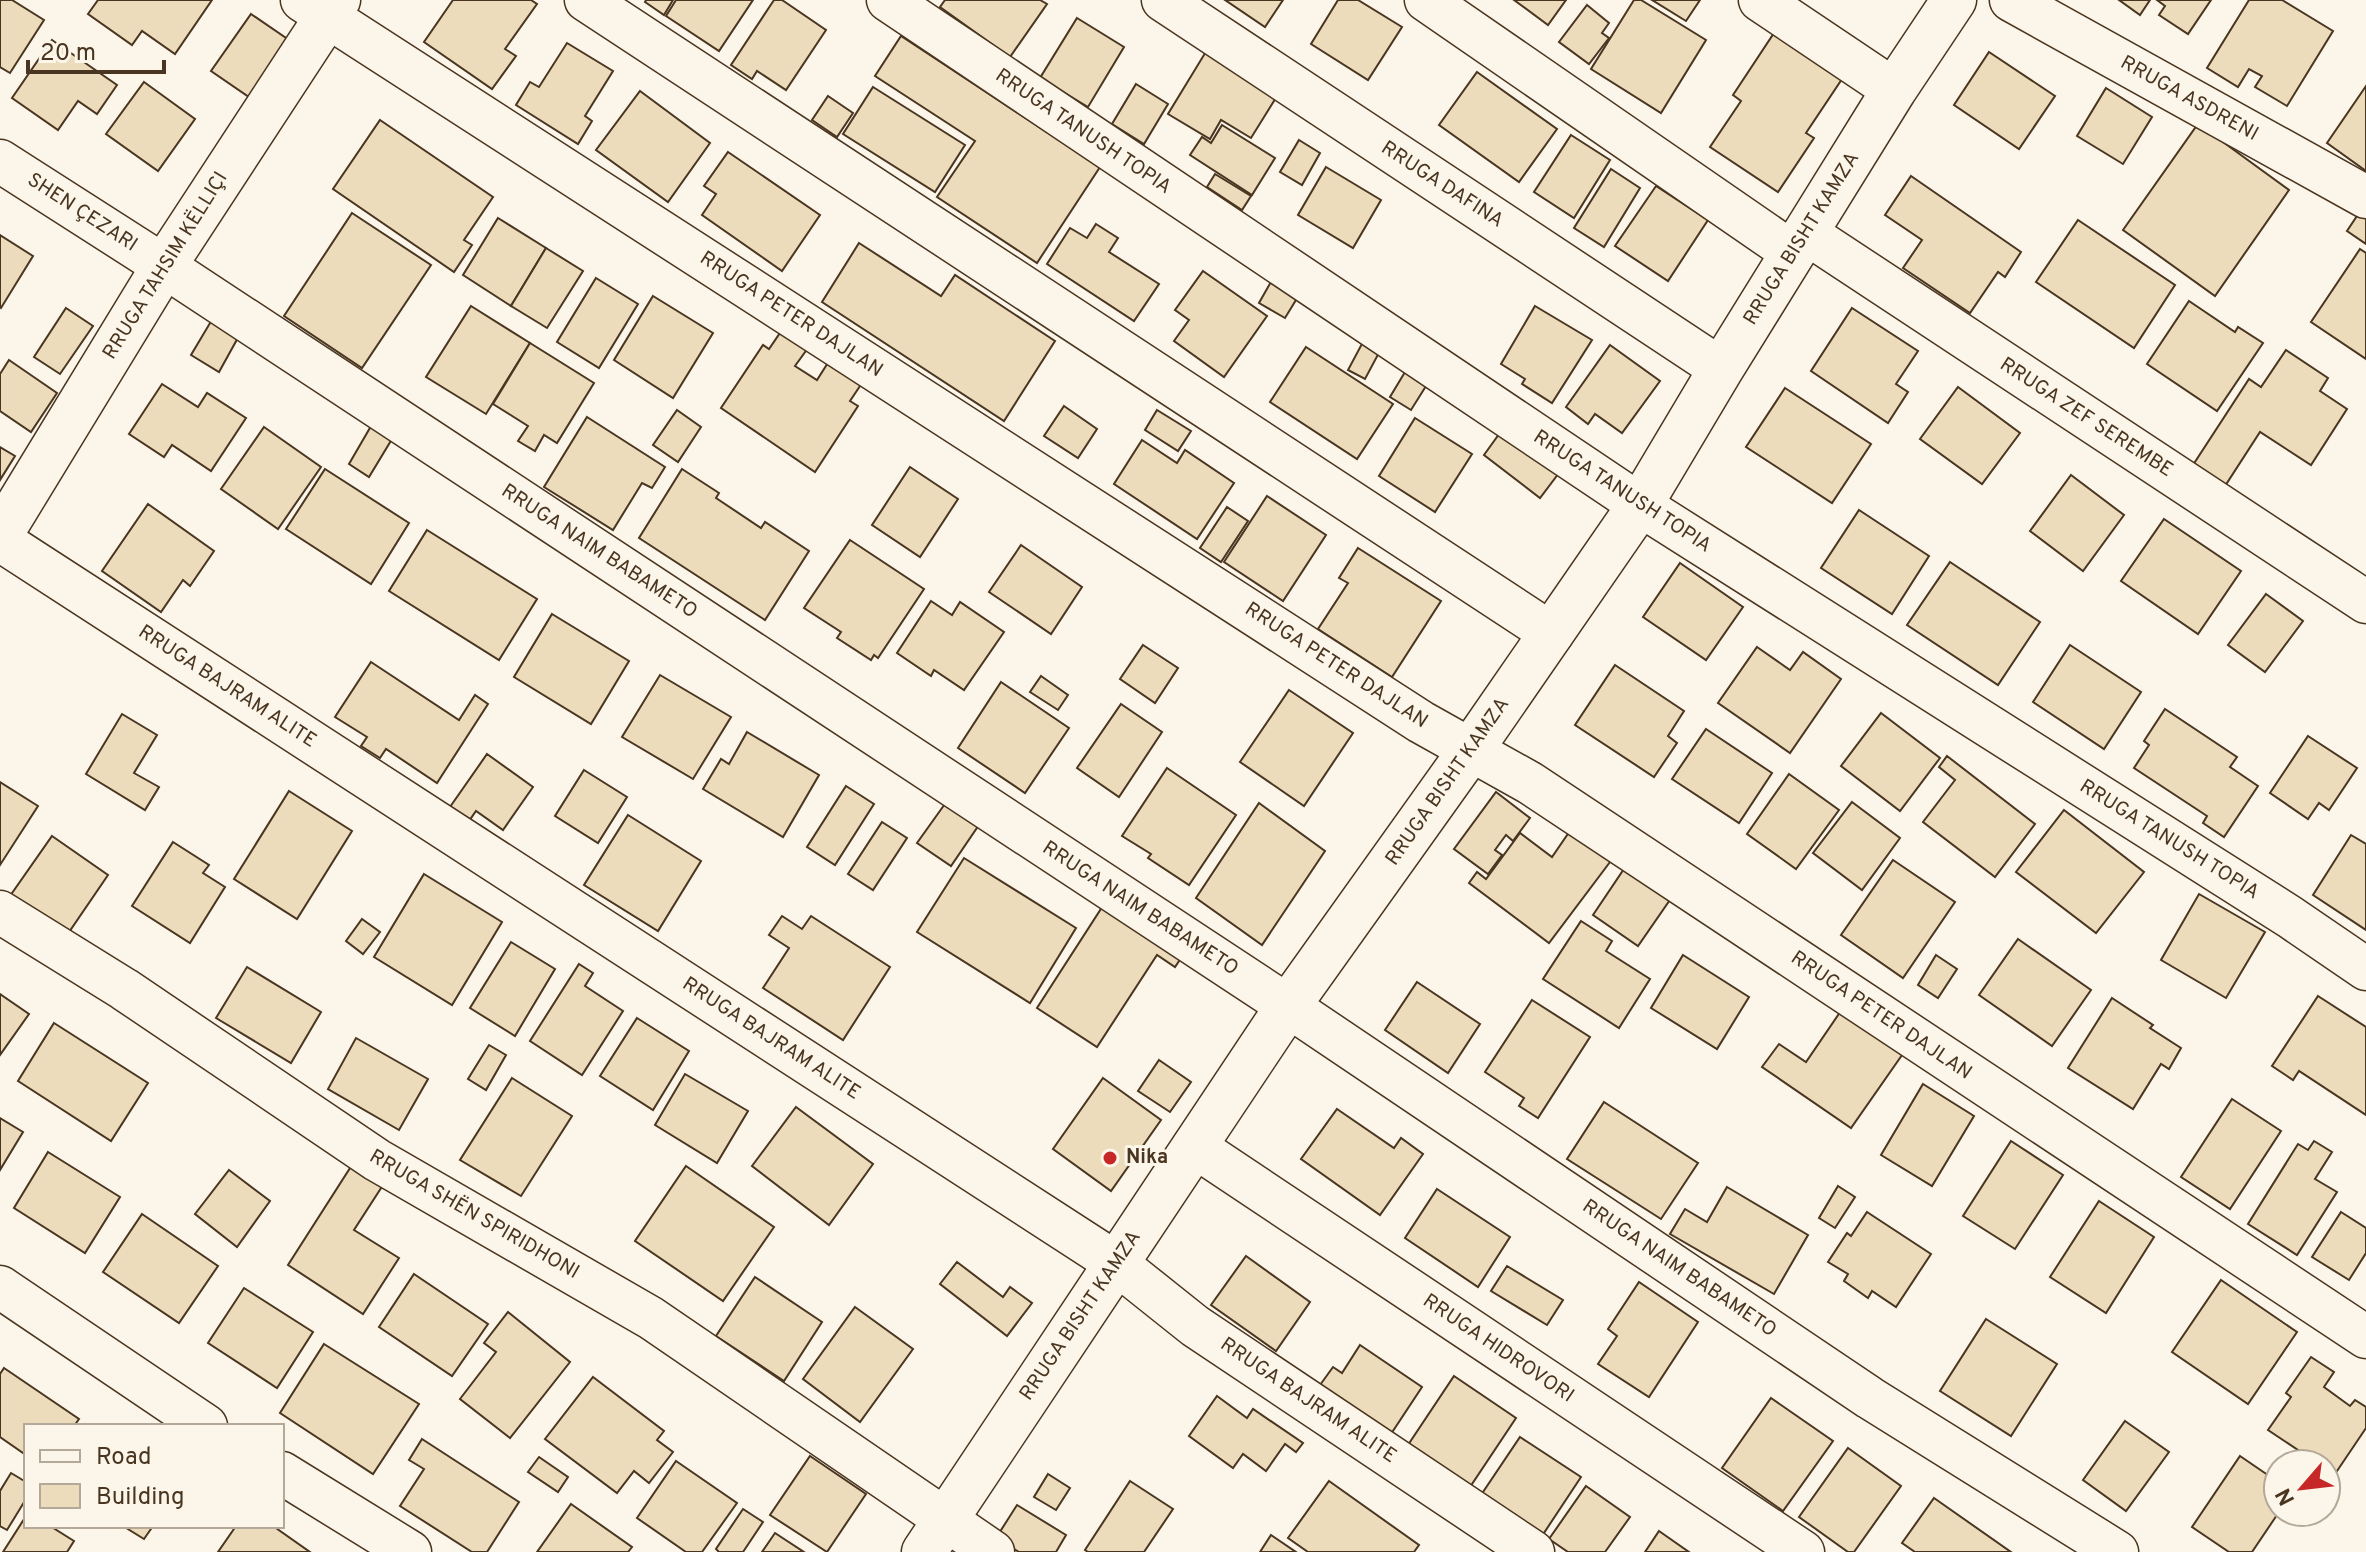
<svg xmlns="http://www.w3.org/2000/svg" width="2366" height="1552" font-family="Overpass,sans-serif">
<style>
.building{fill:#ecdcbc;stroke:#4a3520;stroke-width:2}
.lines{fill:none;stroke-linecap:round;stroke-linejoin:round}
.minor-casing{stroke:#4a3520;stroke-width:45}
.tertiary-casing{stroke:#4a3520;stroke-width:47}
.minor{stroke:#fbf6e9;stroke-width:42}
.tertiary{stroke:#fbf6e9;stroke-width:44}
.poi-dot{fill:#c62828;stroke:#fbf6e9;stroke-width:3}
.labels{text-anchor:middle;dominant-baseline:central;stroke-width:6;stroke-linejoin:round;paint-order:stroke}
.street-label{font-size:20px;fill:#4a3520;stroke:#fbf6e9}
.poi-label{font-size:20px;font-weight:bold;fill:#4a3520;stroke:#fbf6e9;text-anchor:start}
</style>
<rect width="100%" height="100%" fill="#fbf6e9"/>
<g class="building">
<path d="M0 0H12L44 20 10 73 0 67Z"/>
<path d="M98 0H212L175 54 142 31 132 45 88 14Z"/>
<path d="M453 0H531L537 4 505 49 516 56 492 89 424 42Z"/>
<path d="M646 0H673L664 15 645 2Z"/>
<path d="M676 0H753L719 51 666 16Z"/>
<path d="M774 0H782L826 30 786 90 757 71 752 79 731 65Z"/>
<path d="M945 0H1040L1047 4 1010 57 940 7Z"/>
<path d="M1225 0H1283L1265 27Z"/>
<path d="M1338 0H1358L1402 27 1368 80 1311 44Z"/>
<path d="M1514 0H1566L1548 25Z"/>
<path d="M1634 0H1641L1706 40 1661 113 1591 69Z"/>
<path d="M1652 0H1700L1686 21Z"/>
<path d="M2119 0H2150L2140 15Z"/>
<path d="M2157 0H2211L2188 34 2159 15 2165 6Z"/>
<path d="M2249 0H2282L2333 31 2287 106 2255 87 2262 76 2249 69 2238 87 2207 68Z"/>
<path d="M1587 5 1609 23 1602 33 1609 38 1589 64 1559 42Z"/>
<path d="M251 14 289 40 249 97 211 71Z"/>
<path d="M1077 18 1124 47 1088 107 1040 78Z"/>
<path d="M1774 33 1842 79 1806 133 1814 138 1778 192 1710 147 1741 101 1733 95Z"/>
<path d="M901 36 1100 167 1037 263 937 197 975 141 875 76Z"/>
<path d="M52 40 117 85 97 114 78 101 58 130 12 98Z"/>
<path d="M567 43 613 71 585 116 592 121 578 144 516 105 530 82 539 87Z"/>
<path d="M1210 45 1282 88 1251 138 1221 120 1210 139 1168 114Z"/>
<path d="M1989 52 2055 96 2019 149 1954 105Z"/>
<path d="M1477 72 1557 129 1519 182 1439 125Z"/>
<path d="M144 82 195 119 158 171 106 134Z"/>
<path d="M1136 84 1168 104 1144 144 1112 124Z"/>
<path d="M2366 86V171L2327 143Z"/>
<path d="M873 87 965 145 935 192 843 134Z"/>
<path d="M2106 88 2152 117 2123 164 2077 136Z"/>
<path d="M640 91 710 143 668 202 596 150Z"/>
<path d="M828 96 853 113 837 137 812 120Z"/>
<path d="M380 120 493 197 464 240 472 245 454 272 333 189Z"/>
<path d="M2200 121 2225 138 2223 142 2289 190 2215 296 2123 230Z"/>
<path d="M1222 125 1275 158 1252 195 1190 155 1202 137 1211 143Z"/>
<path d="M1571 135 1610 160 1574 218 1534 192Z"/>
<path d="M1299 140 1320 153 1302 185 1280 172Z"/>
<path d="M728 152 820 215 782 271 702 215 716 194 704 186Z"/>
<path d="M1326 167 1381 200 1353 248 1298 215Z"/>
<path d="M1611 169 1640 188 1604 247 1574 228Z"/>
<path d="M1215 174 1251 196 1242 210 1207 187Z"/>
<path d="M1911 176 2021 252 2005 277 1998 272 1970 313 1903 268 1922 240 1885 215Z"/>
<path d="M1656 186 1708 220 1668 281 1615 246Z"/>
<path d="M2363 207 2366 209V244L2347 231Z"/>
<path d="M352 213 431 265 362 368 284 316Z"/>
<path d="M498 218 546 248 511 306 463 275Z"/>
<path d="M2078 220 2175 285 2134 348 2036 282Z"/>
<path d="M1096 224 1118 238 1109 252 1159 284 1134 321 1047 264 1070 228 1087 238Z"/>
<path d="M0 235 33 256 1 308 0 307Z"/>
<path d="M859 243 941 296 955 275 1055 341 1004 421 822 302Z"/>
<path d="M546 248 583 271 547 328 511 306Z"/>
<path d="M2360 249 2366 253V359L2311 322Z"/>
<path d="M1203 271 1267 316 1224 377 1174 341 1189 320 1175 310Z"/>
<path d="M596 278 638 304 599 368 557 342Z"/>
<path d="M1272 280 1299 295 1285 318 1259 303Z"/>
<path d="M653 296 713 333 673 398 614 360Z"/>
<path d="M2189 301 2235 332 2238 327 2263 343 2217 411 2147 364Z"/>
<path d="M471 306 530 343 486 414 426 377Z"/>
<path d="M1535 306 1592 340 1552 403 1522 384 1525 379 1501 364Z"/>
<path d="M66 308 93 326 60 374 34 357Z"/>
<path d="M1852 308 1918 351 1896 384 1908 392 1888 423 1811 371Z"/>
<path d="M213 318 240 334 219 372 191 355Z"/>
<path d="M782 330 808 348 795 366 817 380 831 358 864 380 850 401 858 406 815 472 721 408 763 345 769 349Z"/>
<path d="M1364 340 1381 349 1365 379 1348 370Z"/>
<path d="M530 343 594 383 557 443 544 435 535 451 518 441 528 426 493 404Z"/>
<path d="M1610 345 1660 381 1622 433 1595 414 1588 424 1566 407Z"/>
<path d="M1306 347 1393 404 1357 459 1270 402Z"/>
<path d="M2286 350 2328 378 2320 391 2347 409 2311 465 2260 432 2225 486 2193 465 2249 379 2261 387Z"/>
<path d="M1414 357 1436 370 1411 410 1390 397Z"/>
<path d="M9 360 57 393 31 432 0 411V374Z"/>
<path d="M162 384 198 407 207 393 246 418 211 471 172 445 164 457 129 434Z"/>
<path d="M1958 387 2020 433 1982 484 1920 439Z"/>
<path d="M1785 388 1871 444 1832 503 1746 447Z"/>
<path d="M1064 406 1097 429 1078 458 1044 436Z"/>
<path d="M677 410 701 427 678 462 653 445Z"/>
<path d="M1157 410 1191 431 1178 451 1145 430Z"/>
<path d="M587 417 665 467 652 488 642 483 613 530 544 487Z"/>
<path d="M1415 418 1472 454 1435 512 1379 476Z"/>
<path d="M374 421 395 434 369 477 349 464Z"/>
<path d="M264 427 321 467 278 529 221 489Z"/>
<path d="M1502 430 1568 461 1540 498 1484 455Z"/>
<path d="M1142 440 1177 463 1185 450 1234 483 1197 539 1114 484Z"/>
<path d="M0 447 15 456 0 480Z"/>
<path d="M910 467 958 499 920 557 872 525Z"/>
<path d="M325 469 409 523 371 584 286 529Z"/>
<path d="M682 469 719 493 716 498 761 528 765 522 809 551 765 620 639 538Z"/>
<path d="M2071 475 2124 515 2083 571 2030 531Z"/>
<path d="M1267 496 1326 535 1283 601 1224 562Z"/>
<path d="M148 504 214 551 190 586 183 580 161 612 102 571Z"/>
<path d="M1227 507 1248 521 1221 562 1200 548Z"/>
<path d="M1859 510 1929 556 1892 614 1821 568Z"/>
<path d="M2164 519 2241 571 2198 634 2121 581Z"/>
<path d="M427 530 537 599 499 660 389 591Z"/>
<path d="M850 540 924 589 878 658 874 655 871 660 837 638 841 632 804 608Z"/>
<path d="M1021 545 1082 587 1051 634 989 592Z"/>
<path d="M1358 548 1441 601 1392 677 1318 629 1348 583 1339 578Z"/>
<path d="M1950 562 2040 622 1998 685 1907 625Z"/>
<path d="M1680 563 1743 607 1706 660 1643 617Z"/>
<path d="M2266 594 2303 621 2265 672 2228 645Z"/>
<path d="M931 601 952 615 960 602 1004 632 964 690 934 670 931 676 897 653Z"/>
<path d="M552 614 629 661 591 724 514 677Z"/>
<path d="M1143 645 1178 668 1155 703 1120 679Z"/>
<path d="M2070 645 2141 692 2104 749 2033 702Z"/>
<path d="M1757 647 1790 670 1803 652 1841 679 1790 753 1718 703Z"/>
<path d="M371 662 459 720 475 695 488 704 437 783 386 749 380 758 361 746 367 737 335 717Z"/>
<path d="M1615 665 1684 711 1668 736 1677 743 1654 777 1575 725Z"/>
<path d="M660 675 731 717 693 779 622 737Z"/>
<path d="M1041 676 1068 695 1058 710 1030 692Z"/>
<path d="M1001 682 1069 728 1025 793 958 748Z"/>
<path d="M1289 690 1353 733 1304 806 1240 762Z"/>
<path d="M1121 704 1162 732 1119 797 1077 768Z"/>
<path d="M2165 709 2237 757 2230 767 2258 786 2224 837 2203 823 2207 816 2134 768 2149 745 2144 741Z"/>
<path d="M1881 713 1940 758 1900 811 1841 766Z"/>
<path d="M122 714 157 735 134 773 159 787 145 810 86 774Z"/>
<path d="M1706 729 1772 773 1739 823 1672 779Z"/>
<path d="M747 732 819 775 783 837 703 789 721 759 729 764Z"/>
<path d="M2308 736 2357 768 2329 810 2319 803 2308 819 2270 793Z"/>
<path d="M487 754 533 787 503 830 476 811 469 821 450 807Z"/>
<path d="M1947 756 2035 824 1995 877 1923 822 1955 780 1939 767Z"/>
<path d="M1167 768 1236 815 1189 885 1148 858 1151 854 1122 836Z"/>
<path d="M584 770 627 797 598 843 555 816Z"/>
<path d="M1789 774 1839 810 1796 869 1747 834Z"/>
<path d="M0 782 38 806 0 865Z"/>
<path d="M846 786 874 804 835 865 807 847Z"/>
<path d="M289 791 352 831 297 919 234 879Z"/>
<path d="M1496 792 1530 818 1513 841 1506 835 1495 850 1502 855 1488 874 1454 849Z"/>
<path d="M952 794 985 816 951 866 917 843Z"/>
<path d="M1852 802 1900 838 1862 890 1813 853Z"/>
<path d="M1259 803 1325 851 1262 945 1196 898Z"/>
<path d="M2064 810 2144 872 2096 933 2016 872Z"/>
<path d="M628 815 701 861 658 931 584 885Z"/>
<path d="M882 822 907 838 873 890 848 874Z"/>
<path d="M1572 828 1613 858 1549 943 1469 883 1477 872 1486 879 1520 833 1552 857Z"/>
<path d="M2351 835 2366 844V930L2313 895Z"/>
<path d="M52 836 108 875 67 935 10 896Z"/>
<path d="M173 842 209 865 203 873 225 887 190 943 132 906Z"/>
<path d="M964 858 1076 928 1030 1003 917 932Z"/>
<path d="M1893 860 1955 902 1903 978 1841 935Z"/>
<path d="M1628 863 1674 894 1638 946 1593 915Z"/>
<path d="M424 874 502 922 452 1005 374 957Z"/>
<path d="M2199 894 2265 932 2226 998 2161 960Z"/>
<path d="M1108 898 1187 949 1175 967 1157 955 1097 1047 1037 1008Z"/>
<path d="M782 916 802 929 811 916 890 967 843 1040 763 988 789 948 769 935Z"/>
<path d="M362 919 380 932 363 954 346 941Z"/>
<path d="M1581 921 1612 941 1606 951 1650 979 1619 1028 1543 979Z"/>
<path d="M2018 939 2091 990 2052 1046 1979 995Z"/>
<path d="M511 942 555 969 515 1036 470 1008Z"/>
<path d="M1683 955 1749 997 1717 1049 1651 1008Z"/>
<path d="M1936 955 1957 969 1938 998 1918 985Z"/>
<path d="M579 964 593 973 585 986 623 1011 582 1075 530 1041Z"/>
<path d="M247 967 321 1012 291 1063 216 1018Z"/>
<path d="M1417 982 1480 1024 1448 1073 1385 1030Z"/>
<path d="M0 994 29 1014 0 1055Z"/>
<path d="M2318 996 2366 1027V1115L2299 1071 2293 1080 2272 1066Z"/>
<path d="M2112 998 2153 1025 2150 1028 2181 1048 2169 1069 2161 1064 2133 1109 2068 1068Z"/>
<path d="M1532 1000 1590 1037 1538 1118 1519 1106 1524 1098 1485 1072Z"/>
<path d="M1847 1002 1909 1045 1851 1128 1762 1067 1779 1044 1806 1062Z"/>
<path d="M637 1018 689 1051 653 1110 600 1076Z"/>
<path d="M54 1023 148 1083 111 1141 18 1081Z"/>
<path d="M356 1038 428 1079 399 1130 328 1089Z"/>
<path d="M489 1045 506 1055 486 1090 468 1079Z"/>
<path d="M1159 1060 1191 1082 1170 1112 1138 1091Z"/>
<path d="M685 1074 748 1111 717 1163 655 1125Z"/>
<path d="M512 1078 572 1116 521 1196 460 1160Z"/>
<path d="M1103 1078 1161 1120 1111 1191 1053 1149Z"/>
<path d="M1923 1084 1974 1116 1932 1186 1881 1155Z"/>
<path d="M2232 1099 2281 1131 2230 1209 2181 1177Z"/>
<path d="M1604 1102 1698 1163 1661 1219 1567 1159Z"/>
<path d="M796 1107 873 1164 829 1225 752 1166Z"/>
<path d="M1337 1109 1394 1148 1401 1138 1423 1154 1380 1215 1301 1159Z"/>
<path d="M0 1118 23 1132 0 1170Z"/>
<path d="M2011 1141 2063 1175 2015 1249 1963 1216Z"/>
<path d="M2314 1141 2332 1152 2315 1179 2337 1192 2297 1255 2248 1224 2298 1144 2308 1150Z"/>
<path d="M48 1152 120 1197 85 1253 14 1208Z"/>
<path d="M352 1165 383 1185 354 1230 399 1258 363 1314 288 1265Z"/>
<path d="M686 1166 774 1227 723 1301 635 1241Z"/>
<path d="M229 1170 270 1201 237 1247 195 1214Z"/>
<path d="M1838 1186 1855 1197 1835 1228 1819 1218Z"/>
<path d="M1727 1187 1808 1235 1774 1294 1670 1234 1685 1209 1707 1222Z"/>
<path d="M1437 1189 1510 1237 1478 1287 1405 1238Z"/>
<path d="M2099 1201 2154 1237 2106 1313 2050 1277Z"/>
<path d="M1867 1212 1931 1254 1896 1307 1872 1291 1868 1298 1844 1281 1848 1274 1828 1262 1847 1233 1851 1236Z"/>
<path d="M2341 1212 2366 1228V1253L2349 1280 2312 1257Z"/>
<path d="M142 1214 218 1266 179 1323 103 1272Z"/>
<path d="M1246 1256 1310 1302 1276 1351 1211 1305Z"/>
<path d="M957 1262 1003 1297 1010 1287 1032 1303 1007 1336 940 1284Z"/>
<path d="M1507 1266 1563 1300 1547 1325 1491 1291Z"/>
<path d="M414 1274 488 1324 452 1376 379 1327Z"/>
<path d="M755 1277 822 1322 784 1381 716 1336Z"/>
<path d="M2221 1280 2297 1332 2248 1404 2172 1352Z"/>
<path d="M1639 1282 1698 1322 1649 1397 1598 1364 1617 1336 1608 1329Z"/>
<path d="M244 1288 313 1332 277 1388 208 1343Z"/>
<path d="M855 1307 913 1349 860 1422 803 1379Z"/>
<path d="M508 1312 570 1362 510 1438 460 1399 496 1352 484 1343Z"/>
<path d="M1986 1319 2057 1364 2011 1436 1940 1391Z"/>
<path d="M324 1344 419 1404 373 1474 280 1413Z"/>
<path d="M1360 1345 1422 1387 1383 1446 1315 1392 1333 1367 1342 1373Z"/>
<path d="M2311 1357 2334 1372 2324 1387 2350 1406 2355 1400 2366 1407V1428L2335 1474 2326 1469V1464H2319L2268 1430 2291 1397 2286 1393Z"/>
<path d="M4 1368 79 1419 74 1426H26V1455L0 1437V1374Z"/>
<path d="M1454 1376 1516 1418 1464 1496 1402 1454Z"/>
<path d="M593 1377 664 1431 657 1440 673 1452 649 1483 634 1471 617 1493 545 1439Z"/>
<path d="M1217 1396 1247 1418 1253 1409 1303 1443 1296 1452 1285 1444 1266 1471 1243 1454 1233 1468 1189 1436Z"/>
<path d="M1771 1398 1833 1441 1783 1511 1722 1468Z"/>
<path d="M2125 1421 2169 1452 2126 1511 2083 1480Z"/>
<path d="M1520 1437 1581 1477 1538 1542 1477 1501Z"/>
<path d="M422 1439 519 1502 487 1552H472L400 1506 424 1469 409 1460Z"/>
<path d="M1848 1448 1901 1486 1854 1552H1848L1799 1517Z"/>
<path d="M810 1456 866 1494 827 1552 770 1515Z"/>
<path d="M2240 1456 2278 1482 2279 1512 2252 1552H2229L2192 1527Z"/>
<path d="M539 1457 568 1477 558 1492 528 1472Z"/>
<path d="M676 1461 737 1503 702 1552H686L637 1518Z"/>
<path d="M11 1473 26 1482V1499L7 1530 0 1526V1491Z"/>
<path d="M1048 1474 1070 1488 1056 1510 1034 1497Z"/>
<path d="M1130 1481 1173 1509 1144 1552H1088L1085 1550Z"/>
<path d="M1329 1481 1419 1545 1414 1552H1308L1288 1538Z"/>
<path d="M1586 1486 1630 1517 1605 1552H1568L1549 1539Z"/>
<path d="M1934 1498 2011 1552H1915L1902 1543Z"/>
<path d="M571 1504 632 1547 628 1552H537Z"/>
<path d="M1017 1505 1066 1535 1056 1552H1019L996 1538Z"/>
<path d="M743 1509 763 1522 743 1552H719L716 1549Z"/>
<path d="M26 1516V1526H50L74 1541 67 1552H3Z"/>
<path d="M123 1526H153L144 1539Z"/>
<path d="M236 1526H273L310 1552H218Z"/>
<path d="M1659 1531 1689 1552H1645Z"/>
<path d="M775 1533 804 1552H762Z"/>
<path d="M1271 1535 1296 1552H1260Z"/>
</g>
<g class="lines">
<g class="minor-casing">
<g id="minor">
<path d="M302 0 1421 722 1530 783 2366 1337"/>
<path d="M586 0 1552 634"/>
<path d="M888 0 1640 505 2290 917 2366 969"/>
<path d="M1163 0 1721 369"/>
<path d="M1426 0 1793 253"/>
<path d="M1760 0 1894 90"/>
<path d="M2011 0 2366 197"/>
<path d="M0 161 164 266 1288 1006 1870 1398 2117 1552"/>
<path d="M1806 233 2366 602"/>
<path d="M0 540 1116 1263 1195 1326 1533 1552"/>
<path d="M0 912 124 989 377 1160 651 1318 993 1552"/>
<path d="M1194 1146 1803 1552"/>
<path d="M0 1287 206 1426"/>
<path d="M282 1473 410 1552"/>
</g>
</g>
<g class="tertiary-casing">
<g id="tertiary">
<path d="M0 535 164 266 338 0"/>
<path d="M924 1552 1288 1006 1470 751 1640 505 1721 369 1894 90 1954 0"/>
</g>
</g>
<use href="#minor" class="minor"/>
<use href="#tertiary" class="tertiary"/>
</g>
<circle class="poi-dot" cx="1110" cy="1158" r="8"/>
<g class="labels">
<g class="street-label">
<text transform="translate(2189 99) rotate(29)">RRUGA ASDRENI</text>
<text transform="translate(1083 132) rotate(34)">RRUGA TANUSH TOPIA</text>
<text transform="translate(1442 185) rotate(33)">RRUGA DAFINA</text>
<text transform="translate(82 213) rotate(33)">SHEN ÇEZARI</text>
<text transform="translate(1802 239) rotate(-58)">RRUGA BISHT KAMZA</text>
<text transform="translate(166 266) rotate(-58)">RRUGA TAHSIM KËLLIÇI</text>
<text transform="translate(791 315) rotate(33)">RRUGA PETER DAJLAN</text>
<text transform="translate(2086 418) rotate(33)">RRUGA ZEF SEREMBE</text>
<text transform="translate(1622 492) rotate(33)">RRUGA TANUSH TOPIA</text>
<text transform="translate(599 552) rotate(33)">RRUGA NAIM BABAMETO</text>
<text transform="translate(1336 666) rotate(33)">RRUGA PETER DAJLAN</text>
<text transform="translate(227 687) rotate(33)">RRUGA BAJRAM ALITE</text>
<text transform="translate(1448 782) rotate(-55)">RRUGA BISHT KAMZA</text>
<text transform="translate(2169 840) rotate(32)">RRUGA TANUSH TOPIA</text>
<text transform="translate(1140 909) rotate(33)">RRUGA NAIM BABAMETO</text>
<text transform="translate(1881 1016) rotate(34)">RRUGA PETER DAJLAN</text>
<text transform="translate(771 1039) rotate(33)">RRUGA BAJRAM ALITE</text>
<text transform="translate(474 1215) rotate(30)">RRUGA SHËN SPIRIDHONI</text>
<text transform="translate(1679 1269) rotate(34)">RRUGA NAIM BABAMETO</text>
<text transform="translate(1081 1316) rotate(-56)">RRUGA BISHT KAMZA</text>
<text transform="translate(1498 1349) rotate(34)">RRUGA HIDROVORI</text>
<text transform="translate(1308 1401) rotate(34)">RRUGA BAJRAM ALITE</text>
</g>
<g class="poi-label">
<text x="1126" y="1158">Nika</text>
</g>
</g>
<rect x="24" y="1424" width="260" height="104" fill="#fbf6e9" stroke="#b4a999" stroke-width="2"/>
<rect x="40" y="1450" width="40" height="12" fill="#fbf6e9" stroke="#b4a999" stroke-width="2"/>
<text x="96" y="1464" font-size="24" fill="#4a3520">Road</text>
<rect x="40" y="1484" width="40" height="24" fill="#ecdcbc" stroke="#b4a999" stroke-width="2"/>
<text x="96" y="1504" font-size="24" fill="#4a3520">Building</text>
<g transform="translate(2302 1488) rotate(242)"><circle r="38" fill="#fbf6e9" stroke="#b4a999" stroke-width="2"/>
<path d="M0-6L14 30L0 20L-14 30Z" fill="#c62828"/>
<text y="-12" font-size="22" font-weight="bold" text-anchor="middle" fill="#4a3520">N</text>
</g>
<path d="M28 60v12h136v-12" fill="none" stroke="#4a3520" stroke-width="4"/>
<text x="40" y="60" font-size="24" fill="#4a3520" stroke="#fbf6e9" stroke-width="6" paint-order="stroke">20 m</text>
</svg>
